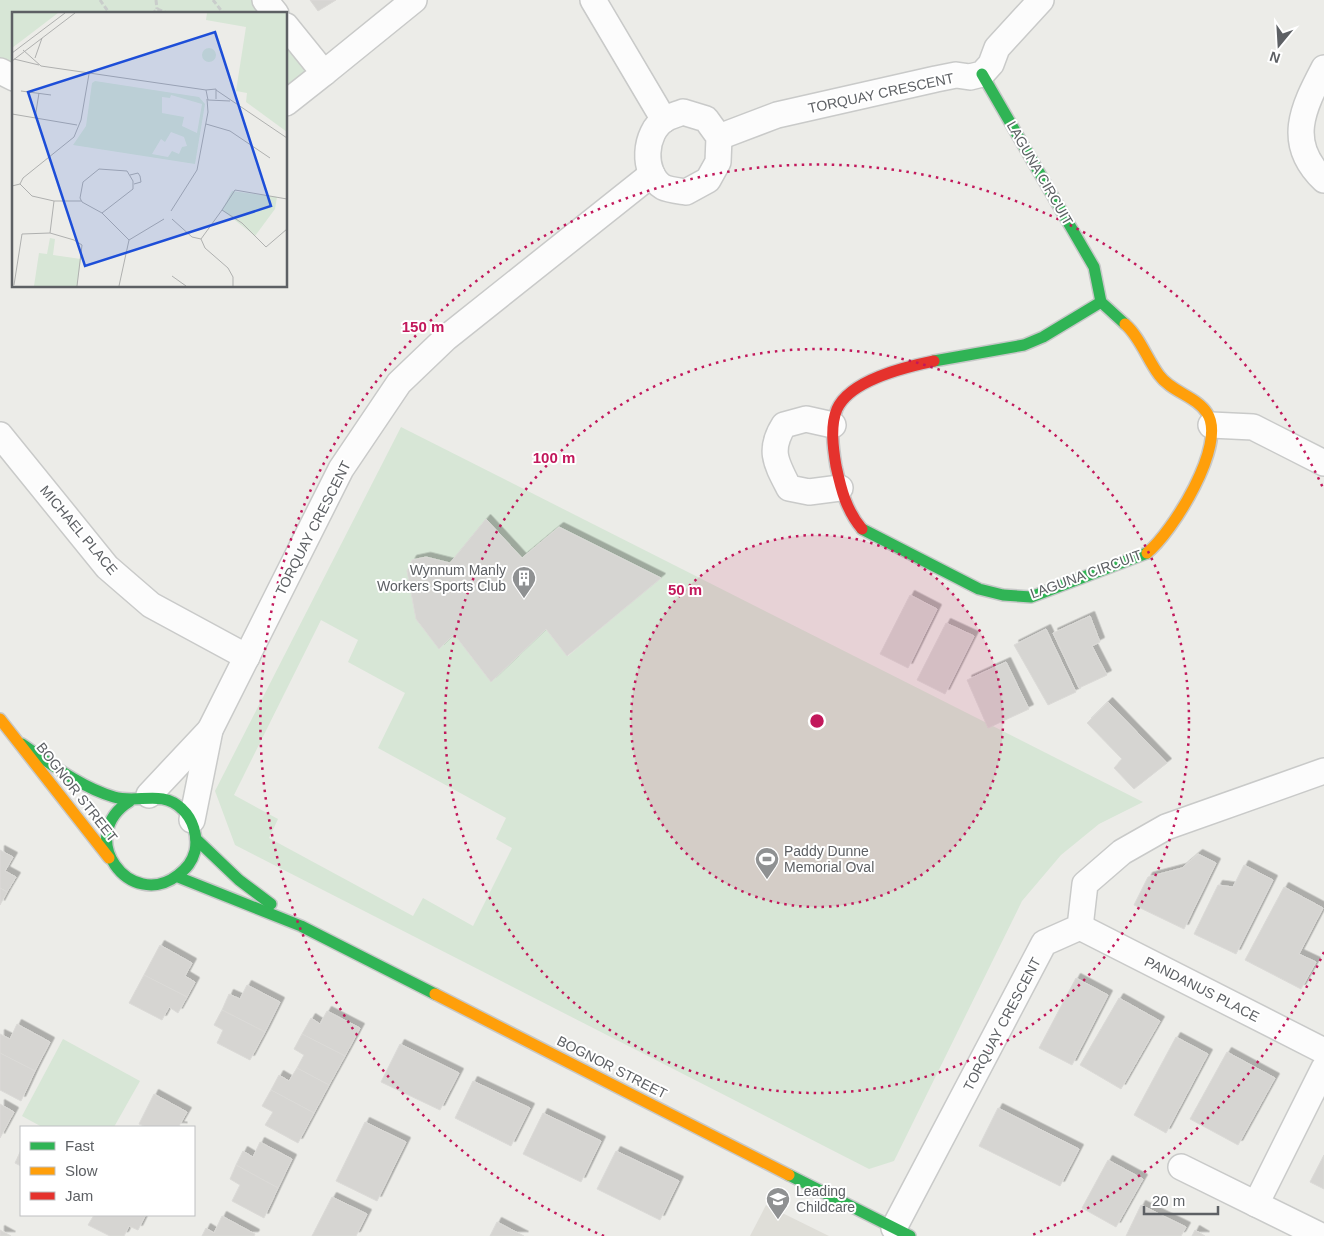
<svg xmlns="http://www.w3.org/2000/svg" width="1324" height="1236" font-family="Arial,sans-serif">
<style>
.education{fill:#dfded8}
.green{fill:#d7e6d6;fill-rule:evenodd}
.building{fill:#d6d5d2;stroke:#dbdad7;filter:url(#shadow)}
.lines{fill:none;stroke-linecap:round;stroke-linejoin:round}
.street-casing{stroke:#c9cac9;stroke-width:28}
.fast-casing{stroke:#c7c8c8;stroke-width:14}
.slow-casing{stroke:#c7c8c8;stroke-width:14}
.jam-casing{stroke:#c7c8c8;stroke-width:14}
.path{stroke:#c9cdcb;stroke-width:3;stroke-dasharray:5 2.5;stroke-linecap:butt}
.street{stroke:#fcfcfc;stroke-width:25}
.fast{stroke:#30b455;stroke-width:11}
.slow{stroke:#ff9f0a;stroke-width:11}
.jam{stroke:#e5322d;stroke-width:11}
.ring{fill:none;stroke:#c2185b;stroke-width:2.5;stroke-dasharray:2.5 5}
.labels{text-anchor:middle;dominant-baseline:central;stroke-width:4;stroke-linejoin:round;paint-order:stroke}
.street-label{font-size:14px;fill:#5d6064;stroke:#fff}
.poi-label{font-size:14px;fill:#5d6064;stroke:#fff;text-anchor:start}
.inset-road{fill:none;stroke:#afb0af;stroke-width:1}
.view{fill:#1d4ed8;fill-opacity:0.15;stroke:#1d4ed8;stroke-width:2.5}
.inset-edge{fill:none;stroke:#5d6064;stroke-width:2.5}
.centre{fill:#c2185b;stroke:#fff;stroke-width:2.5}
.ring-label{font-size:15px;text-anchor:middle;font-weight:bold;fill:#c2185b;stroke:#fff;stroke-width:4;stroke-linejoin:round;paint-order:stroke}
</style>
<defs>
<filter id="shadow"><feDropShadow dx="4.5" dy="-4.5" stdDeviation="0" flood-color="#0004"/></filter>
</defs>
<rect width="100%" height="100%" fill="#ecece8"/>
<path class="education" d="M766 1205 829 1236H750Z"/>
<g class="green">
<path d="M0 0H265L276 14H14V78L0 71Z"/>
<path d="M286 26 324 73 286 103Z"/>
<path d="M401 427 1143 802 1099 824 1061 855 1022 901 894 1161 869 1169 235 845 215 791ZM486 520 522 558 559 527 661 578 568 656 546 629 491 682 454 634 439 648 416 619 407 571 412 560 426 557 450 563ZM321 620 358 640 348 662 405 693 378 748 506 818 496 839 512 848 473 926 423 898 413 916 269 838 278 819 234 795Z"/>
<path d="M63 1039 140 1081 114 1127H42L22 1116Z"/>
</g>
<g class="building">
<path d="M310 0H336L318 11Z"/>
<path d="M486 519 522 558 559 527 661 578 567 656 546 629 491 682 454 634 439 649 416 619 407 571 412 560 426 557 450 563Z"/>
<path d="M910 595 937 609 908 668 880 654Z"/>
<path d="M1090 616 1100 642 1092 646 1107 675 1079 688 1053 633Z"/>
<path d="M946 623 974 636 945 694 917 680Z"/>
<path d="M1046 629 1076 692 1048 705 1014 645Z"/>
<path d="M1006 662 1029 709 988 728 967 680Z"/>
<path d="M1108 702 1167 763 1134 789 1114 768 1122 759 1087 723Z"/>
<path d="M0 850 13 857 5 871 16 877 7 892 0 888Z"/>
<path d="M1198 854 1216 863 1184 929 1134 905 1148 877 1182 868Z"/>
<path d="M1244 865 1273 880 1236 954 1194 934 1218 885 1233 887Z"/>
<path d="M1284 887 1323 908 1299 954 1316 962 1301 989 1245 960Z"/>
<path d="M0 888 7 892 0 905Z"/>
<path d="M160 945 192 963 185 976 195 982 187 997 144 975Z"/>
<path d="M144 975 187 997 178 1013 169 1007 162 1020 129 1003Z"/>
<path d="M1076 978 1108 995 1072 1065 1039 1048Z"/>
<path d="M247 985 280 1002 265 1032 222 1010 229 994 240 999Z"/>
<path d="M1119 998 1160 1021 1121 1089 1080 1065Z"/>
<path d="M222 1010 265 1032 250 1060 217 1043 223 1030 214 1025Z"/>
<path d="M327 1011 360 1028 345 1056 302 1034 311 1018 320 1024Z"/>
<path d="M17 1024 50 1042 35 1071 0 1053V1034L10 1039Z"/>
<path d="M302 1034 345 1056 329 1085 297 1068 304 1055 294 1049Z"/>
<path d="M1176 1037 1208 1054 1166 1133 1134 1115Z"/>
<path d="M400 1044 459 1073 440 1110 381 1082Z"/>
<path d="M1227 1052 1275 1078 1238 1145 1190 1119Z"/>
<path d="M0 1053 35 1071 21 1101 0 1090Z"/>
<path d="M297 1068 329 1085 314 1113 271 1090 279 1075 289 1081Z"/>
<path d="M473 1081 530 1108 511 1146 455 1118Z"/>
<path d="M271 1090 314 1113 298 1143 265 1125 273 1112 262 1106Z"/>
<path d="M154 1094 187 1112 179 1126 183 1127H146L139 1124Z"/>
<path d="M0 1104 14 1112 0 1138Z"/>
<path d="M998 1108 1079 1149 1060 1186 979 1146Z"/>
<path d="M543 1113 601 1141 581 1182 523 1154Z"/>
<path d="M365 1122 406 1142 377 1201 336 1181Z"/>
<path d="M260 1142 292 1159 278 1188 236 1165 243 1151 253 1157Z"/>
<path d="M21 1150V1166L15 1163Z"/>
<path d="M616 1151 679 1181 660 1220 597 1189Z"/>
<path d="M1324 1155V1189L1310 1182Z"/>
<path d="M1108 1160 1143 1179 1116 1227 1082 1208Z"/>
<path d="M236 1165 278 1188 264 1218 232 1201 240 1185 230 1179Z"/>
<path d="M332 1197 367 1214 356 1236H312Z"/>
<path d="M1141 1205 1186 1227 1181 1236H1126Z"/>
<path d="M94 1215H142L145 1216 138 1230 129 1226 124 1236H110L88 1225Z"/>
<path d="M222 1216 255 1234 254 1236H202L206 1228 214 1233Z"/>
<path d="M497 1222 524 1236H490Z"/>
<path d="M0 1230 11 1236H0Z"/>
<path d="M1195 1230 1205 1236H1192Z"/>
</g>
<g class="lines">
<g class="street-casing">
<g id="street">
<path d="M265 0 276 14"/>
<path d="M593 0 664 120"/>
<path d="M286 26 324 73 286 103"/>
<path d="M1324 68C1303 108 1285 143 1324 180"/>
<path d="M0 71 14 78"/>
<path d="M324 73 414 0"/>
<path d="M683 112 706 119 719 137 718 162 708 180 686 192C680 191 669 190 663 187 641 173 644 132 665 119 670 116 678 114 683 112Z"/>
<path d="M719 137 777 115 936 79 956 75 970 77 982 74 991 64 997 48 1041 0"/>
<path d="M833 425 806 419 784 425C768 450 776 463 789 488L809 492 840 488"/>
<path d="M1211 425 1253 427 1324 463"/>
<path d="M0 435 107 567 151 605 247 657"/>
<path d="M149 795 210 730"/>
<path d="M192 820 210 730 341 469 399 383 446 338 652 174"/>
<path d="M1080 927 1324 1051"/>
<path d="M1181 1167 1321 1236"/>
<path d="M1256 1204 1324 1068"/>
<path d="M894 1228 1044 943 1080 927 1085 884 1122 852 1166 827 1324 771"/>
</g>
</g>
<g class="fast-casing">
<g id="fast">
<path d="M982 74 1094 267 1101 302 1125 324"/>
<path d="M934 361 1024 345 1043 337 1101 302"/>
<path d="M862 529 979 589 1003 595 1031 597 1147 553"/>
<path d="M22 744C51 764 80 787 114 797 138 804 162 789 182 809 193 819 198 836 195 851 192 862 187 868 178 875 130 912 74 836 130 801"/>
<path d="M196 839 239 880 271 904"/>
<path d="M178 877 301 926 435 994"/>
<path d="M789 1175 910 1236"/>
</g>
</g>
<g class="slow-casing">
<g id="slow">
<path d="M1125 324C1140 337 1147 359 1159 375 1171 392 1196 396 1207 413 1228 444 1172 533 1147 553"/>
<path d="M0 719 109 858"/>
<path d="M435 994 789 1175"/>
</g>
</g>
<g class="jam-casing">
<path id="jam" d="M862 529C846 510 841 489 836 466 833 448 830 426 837 409 850 380 905 367 934 361"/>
</g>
<g class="path">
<path d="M100 0 110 14"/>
<path d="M156 0 157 9"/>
<path d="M213 0 224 14"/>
<path d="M152 14 157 9 170 14"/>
</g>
<use href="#street" class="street"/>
<use href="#fast" class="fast"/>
<use href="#slow" class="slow"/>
<use href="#jam" class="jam"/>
</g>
<circle cx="817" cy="721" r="186" fill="#c2185b" fill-opacity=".12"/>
<g class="ring">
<circle cx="817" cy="721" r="186"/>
<circle cx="817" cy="721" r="372"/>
<path d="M1324 952A557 557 0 0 1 1030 1236M604 1236A557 557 0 1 1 1324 490"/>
</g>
<defs>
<g id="building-pin" transform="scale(1.25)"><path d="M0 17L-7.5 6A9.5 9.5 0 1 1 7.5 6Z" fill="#8f9192" stroke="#fff"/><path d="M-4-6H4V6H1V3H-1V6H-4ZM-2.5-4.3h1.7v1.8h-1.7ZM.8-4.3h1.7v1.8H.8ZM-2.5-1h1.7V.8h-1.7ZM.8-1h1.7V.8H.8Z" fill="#fff"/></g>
<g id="stadium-pin" transform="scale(1.25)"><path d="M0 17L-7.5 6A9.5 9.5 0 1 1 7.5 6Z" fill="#8f9192" stroke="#fff"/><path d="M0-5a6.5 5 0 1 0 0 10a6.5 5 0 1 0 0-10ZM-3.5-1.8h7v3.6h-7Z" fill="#fff"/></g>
<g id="school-pin" transform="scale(1.25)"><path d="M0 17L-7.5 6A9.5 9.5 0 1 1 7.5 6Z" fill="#8f9192" stroke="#fff"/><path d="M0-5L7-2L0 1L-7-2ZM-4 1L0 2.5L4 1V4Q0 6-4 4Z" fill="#fff"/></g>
</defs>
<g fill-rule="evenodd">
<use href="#building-pin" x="524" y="578"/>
<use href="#stadium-pin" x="767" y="859"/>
<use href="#school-pin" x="778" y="1199"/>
</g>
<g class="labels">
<g class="street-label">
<text transform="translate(881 93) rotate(-12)">TORQUAY CRESCENT</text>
<text transform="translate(1040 173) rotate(60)">LAGUNA CIRCUIT</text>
<text transform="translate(313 528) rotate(-63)">TORQUAY CRESCENT</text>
<text transform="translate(79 530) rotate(50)">MICHAEL PLACE</text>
<text transform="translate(1086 574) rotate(-20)">LAGUNA CIRCUIT</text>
<text transform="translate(77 792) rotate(52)">BOGNOR STREET</text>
<text transform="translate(1202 989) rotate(27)">PANDANUS PLACE</text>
<text transform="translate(1002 1024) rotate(-62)">TORQUAY CRESCENT</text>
<text transform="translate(612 1067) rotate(27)">BOGNOR STREET</text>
</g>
<g class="poi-label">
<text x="506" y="570" text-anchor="end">Wynnum Manly<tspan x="506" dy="16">Workers Sports Club</tspan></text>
<text x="784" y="851">Paddy Dunne<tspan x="784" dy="16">Memorial Oval</tspan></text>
<text x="796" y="1191">Leading<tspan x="796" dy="16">Childcare</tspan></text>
</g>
</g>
<g transform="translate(12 12)">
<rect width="275" height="275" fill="#ecece8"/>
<path d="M0 1H46L0 36ZM195 1H275V120L234 90 235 81 224 79 234 15 194 8ZM190 43a7 7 0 1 1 14 0a7 7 0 1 1-14 0ZM83 69 187 85 193 92 183 152 61 133 74 114 80 71ZM159 83 190 92 185 121 170 114 172 105 150 101V85L158 86ZM159 120 172 125 175 134 170 135 167 142 160 139 156 145 140 142 149 127 153 130ZM220 179 265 185 263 197 243 224 210 198ZM38 226 43 227 41 243 69 247 65 274H22L27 241 35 242Z" fill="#d7e6d6" fill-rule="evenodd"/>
<path class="inset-road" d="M11 38 29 54 194 78M0 41 53 1M23 46 30 26M2 47 27 53M0 49 63 1M204 78 275 126M9 79 39 83M204 87V77L194 78 196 88 218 89M0 102 65 113M23 106 27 81M194 112 218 119 258 146M118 163 126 161 128 164 129 170 122 172M8 172 20 184 42 189 38 221M0 174 8 172 11 166 62 125 69 108 77 62M275 187 223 178 210 198 230 211 254 235 275 217M42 189H69M159 199 185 158 196 100 195 87M90 201 121 177V169L115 159 87 157 71 170 68 186 70 190 90 201 117 228M160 207 180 225 189 227 193 236 216 256 221 265V274M38 221 62 228 70 233 65 274M189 227 210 198M160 264 174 274M2 273 10 222 38 221M107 274 117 228 152 207"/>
<path class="view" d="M203 20 259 194 73 254 16 80Z"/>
<rect width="275" height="275" class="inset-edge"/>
</g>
<circle cx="817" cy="721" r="8" class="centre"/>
<g class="ring-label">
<text x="423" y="332">150 m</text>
<text x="554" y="463">100 m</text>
<text x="685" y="595">50 m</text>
</g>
<rect x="20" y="1126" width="175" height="90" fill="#ffffff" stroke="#bebfc1"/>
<rect x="30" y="1142" width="25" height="8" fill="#30b455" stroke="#bebfc1"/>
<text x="65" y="1151" font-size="15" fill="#5d6064">Fast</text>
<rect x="30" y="1167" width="25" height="8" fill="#ff9f0a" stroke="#bebfc1"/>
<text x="65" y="1176" font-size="15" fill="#5d6064">Slow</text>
<rect x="30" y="1192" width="25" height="8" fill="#e5322d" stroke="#bebfc1"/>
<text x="65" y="1201" font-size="15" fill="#5d6064">Jam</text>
<g transform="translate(1279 45) rotate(198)" stroke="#ffffff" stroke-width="4" paint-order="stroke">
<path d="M0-4L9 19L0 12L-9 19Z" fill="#5d6064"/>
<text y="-8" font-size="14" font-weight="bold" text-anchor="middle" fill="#5d6064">N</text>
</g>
<path d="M1144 1206v8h74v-8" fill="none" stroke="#5d6064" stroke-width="2.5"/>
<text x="1152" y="1206" font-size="15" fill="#5d6064" stroke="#ffffff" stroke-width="4" paint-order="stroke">20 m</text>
</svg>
